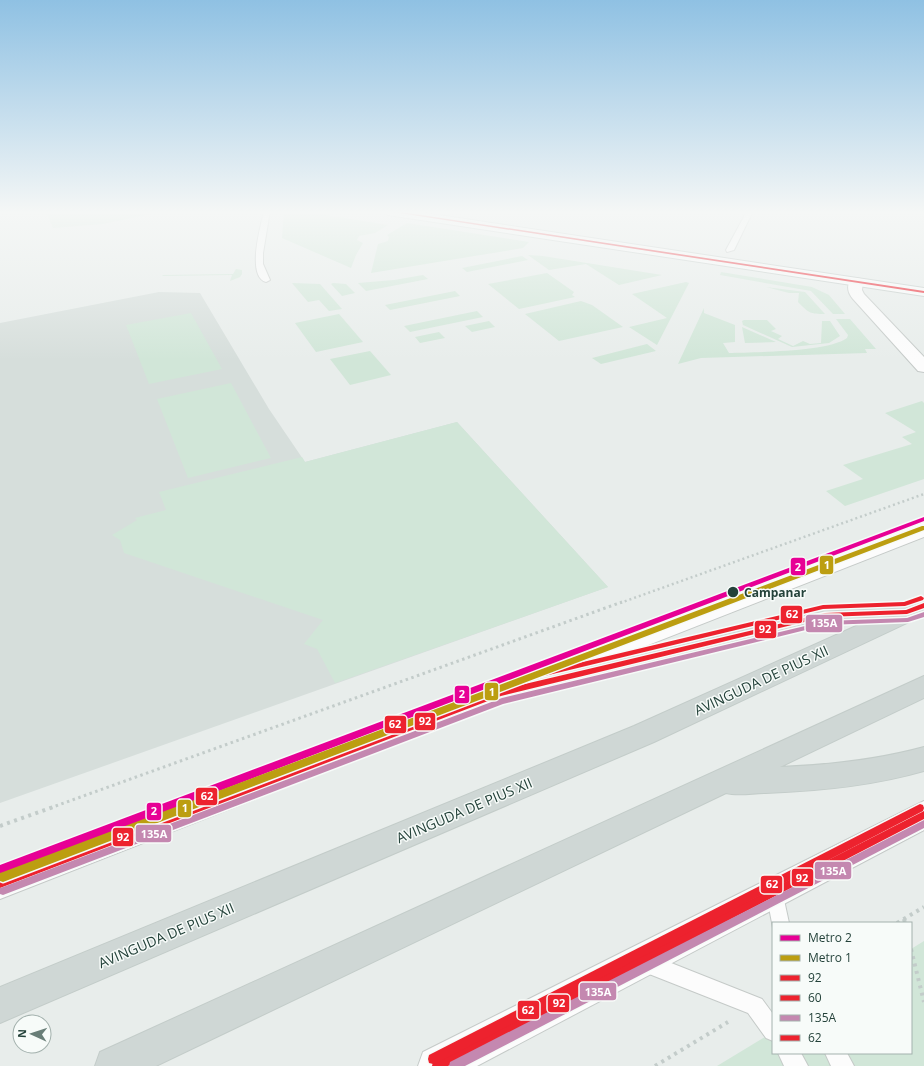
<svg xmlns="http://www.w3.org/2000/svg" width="924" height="1066" font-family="'Open Sans',sans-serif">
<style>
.built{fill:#d6dedb}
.green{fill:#d1e6d8}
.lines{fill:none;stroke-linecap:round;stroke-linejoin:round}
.service-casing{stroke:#c5cac8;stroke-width:2}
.minor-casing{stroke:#c5cac8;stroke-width:2}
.secondary-casing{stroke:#c3cbc8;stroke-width:2}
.primary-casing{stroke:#c3ccc9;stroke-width:2}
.path-far2{stroke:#c3ccca;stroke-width:2.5;stroke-dasharray:2 3;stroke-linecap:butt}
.path-far1{stroke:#c3ccca;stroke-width:3;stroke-dasharray:2.5 3.5;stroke-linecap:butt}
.path{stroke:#c3ccca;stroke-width:4;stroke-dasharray:3 4.5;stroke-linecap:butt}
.service{fill:#fcfcfc;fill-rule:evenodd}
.minor{fill:#fcfcfc;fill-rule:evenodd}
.secondary{fill:#fcfcfc;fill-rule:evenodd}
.primary{fill:#cfd7d5;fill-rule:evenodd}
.bus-1-casing{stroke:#f7fbf9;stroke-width:3}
.bus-2-casing{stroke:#f7fbf9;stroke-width:3}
.bus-3-casing{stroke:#f7fbf9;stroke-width:3}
.bus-4-casing{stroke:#f7fbf9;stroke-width:3}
.bus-1{fill:#ed222e;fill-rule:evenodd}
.bus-2{fill:#ed222e;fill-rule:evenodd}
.bus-3{fill:#c488b0;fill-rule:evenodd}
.bus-4{fill:#ed222e;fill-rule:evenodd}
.metro-1-casing{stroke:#f7fbf9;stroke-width:3}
.metro-2-casing{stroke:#f7fbf9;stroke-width:3}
.metro-1{fill:#e70095;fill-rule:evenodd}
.metro-2{fill:#bc9e11;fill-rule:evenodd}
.stop-dot{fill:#24423a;stroke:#f7fbf9;stroke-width:1.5}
.labels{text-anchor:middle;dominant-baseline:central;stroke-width:3;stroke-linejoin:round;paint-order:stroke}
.stop-label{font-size:12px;font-weight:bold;fill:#24423a;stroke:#f7fbf9;text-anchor:start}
.near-street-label{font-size:14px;fill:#24423a;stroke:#f7fbf9}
.line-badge{stroke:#f7fbf9;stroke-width:1.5}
.badge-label{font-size:11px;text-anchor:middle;font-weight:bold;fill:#fff}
</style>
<rect width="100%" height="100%" fill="#e8edeb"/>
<path class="built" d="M159 292 200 293 269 409 305 462 457 422 608 587 0 803V323Z"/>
<g class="green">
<path d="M46 211H165L103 224 53 228Z"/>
<path d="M284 211H302L388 225 375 233 359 236 357 240 363 243 356 255 351 268 282 238Z"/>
<path d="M407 223 529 242 523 248 371 273 378 244 388 241 389 237 387 235Z"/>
<path d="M528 255 543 256 662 275 619 285 586 264 549 270Z"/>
<path d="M522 256 528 260 467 272 462 268Z"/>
<path d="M236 269 242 270V274L240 277 230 281 232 275 162 276 163 275 233 274Z"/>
<path d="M721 272 812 287 829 295 845 314H833L811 291 720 275Z"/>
<path d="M547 273 574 292 572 295 575 297 519 309 488 284Z"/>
<path d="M423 275 428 279 366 291 358 283 394 280Z"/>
<path d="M686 282 689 283 657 345 629 327 667 318 632 294Z"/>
<path d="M292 283 320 284 342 309 329 311 319 300 308 302Z"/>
<path d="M333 283 346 284 355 293 342 296 331 284Z"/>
<path d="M766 287 805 292 825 314C810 314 809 313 798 302L799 293H789Z"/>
<path d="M455 291 460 296 390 310 385 305Z"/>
<path d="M581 301 592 305 623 327 559 341 525 314Z"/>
<path d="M704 308V313L735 325V342L723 343 729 353C756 352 828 352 847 338L848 335 836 319H850L876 349H865L867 353 701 358 678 364Z"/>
<path d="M477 311 483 317 410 332 404 326Z"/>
<path d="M191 313 222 369 149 384 126 325Z"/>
<path d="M339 314 363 342 316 352 295 323Z"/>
<path d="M744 320H767L776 329 771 331 782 336 778 339 793 346 803 341 810 344 821 343 822 321H830L840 336 829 343 792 347 743 325 742 321Z"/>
<path d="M489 321 495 327 472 332 465 326Z"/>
<path d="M742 327 776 342 745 343Z"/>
<path d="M439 332 445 338 420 343 415 337Z"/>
<path d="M647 344 656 351 601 364 592 358Z"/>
<path d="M370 351 391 375 350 385 330 359Z"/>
<path d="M231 383 271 458 188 478 157 399Z"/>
<path d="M922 401 924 403V479L845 506 826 491 863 479 843 465 912 444 902 437 916 432 885 413Z"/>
<path d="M457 422 608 587 335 683 317 649 304 644 323 620 124 553 120 540 112 535 137 520 135 518 166 510 159 492 302 457 305 462Z"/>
<path d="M924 941V1066H717L773 1032V1053H911V949Z"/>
</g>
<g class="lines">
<g class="service-casing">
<g id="service">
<path d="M264 211H270L263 253V264L270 280 266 282C246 276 261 225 264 211Z"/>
<path d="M747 211H753L734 250 727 252 726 250Z"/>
<path d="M775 883 781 886 789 923H773V928L766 892 769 886Z"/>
<path d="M646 953 762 999 773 1014V1041L766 1038 748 1013 639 970 636 963 639 956Z"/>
<path d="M778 1053H801L808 1066H784Z"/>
<path d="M825 1053H847L854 1066H831Z"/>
</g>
</g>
<g class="minor-casing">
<g id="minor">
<path d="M856 278 861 279 863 282 862 290 864 294 924 357V372L918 371 853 299C848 293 846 286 851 279Z"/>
<path d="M924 522V537L0 899V869Z"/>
<path d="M924 801V830L477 1066H418L423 1052Z"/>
</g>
</g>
<g class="secondary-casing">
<path id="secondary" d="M382 211H412L924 288V296L388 215Z"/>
</g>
<g class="primary-casing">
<g id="primary">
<path d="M924 597V615L654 742 0 1023V987L634 726 865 622 825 624 500 703 490 700 487 693 490 686 825 606 898 603 903 605Z"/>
<path d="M924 676V698L780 767C829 765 876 760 924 747V771C872 786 820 791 766 793 753 793 738 796 726 793L156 1066H95L100 1052Z"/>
</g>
</g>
<path class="path-far2" d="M620 603 924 494"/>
<path class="path-far1" d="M50 808 622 602"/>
<g class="path">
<path d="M0 826 53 807"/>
<path d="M904 919 905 923"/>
<path d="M897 923 924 907"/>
<path d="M911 949 924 1002"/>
<path d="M655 1066 728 1022"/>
</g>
<use href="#service" class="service"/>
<use href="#minor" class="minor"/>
<use href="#secondary" class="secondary"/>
<use href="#primary" class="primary"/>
<g class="bus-1-casing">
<g id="bus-1">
<path d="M924 603V608L907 614 825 617 501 696 0 888V880L500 690 825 613 906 610Z"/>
<path d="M924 811V819L448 1066H432L433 1062Z"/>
</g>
</g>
<g class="bus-2-casing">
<path id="bus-2" d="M386 211H395L924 291V293Z"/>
</g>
<g class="bus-3-casing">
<g id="bus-3">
<path d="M924 612V617L908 622 826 625 503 704 3 895 0 894V888L3 887 502 698 826 621 907 618Z"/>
<path d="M924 820V828L465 1066H449L450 1062Z"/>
</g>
</g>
<g class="bus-4-casing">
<g id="bus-4">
<path d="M921 596 924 598 923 600 905 606 823 609 499 687 0 879V871L498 682 823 605 904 602Z"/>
<path d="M920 804 923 805 924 808 923 811 437 1063 433 1064 429 1063 428 1059 429 1055Z"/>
</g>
</g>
<use href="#bus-1" class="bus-1"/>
<use href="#bus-2" class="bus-2"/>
<use href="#bus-3" class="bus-3"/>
<use href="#bus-4" class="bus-4"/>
<g class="metro-1-casing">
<path id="metro-1" d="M924 517V521L0 875V865Z"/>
</g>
<g class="metro-2-casing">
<path id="metro-2" d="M922 526H924V530L3 882 0 881V873L3 872Z"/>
</g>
<use href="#metro-1" class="metro-1"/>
<use href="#metro-2" class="metro-2"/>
</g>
<linearGradient id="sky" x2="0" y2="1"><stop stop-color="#8fc1e3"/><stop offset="0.59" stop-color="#f5f7f6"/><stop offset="1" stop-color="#f5f7f6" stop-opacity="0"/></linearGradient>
<rect width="924" height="360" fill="url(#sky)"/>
<circle class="stop-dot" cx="733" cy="592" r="6"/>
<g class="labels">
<g class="stop-label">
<text x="744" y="592">Campanar</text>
</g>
<g class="near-street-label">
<text transform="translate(761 680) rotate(-25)">AVINGUDA DE PIUS XII</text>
<text transform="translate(464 810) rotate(-23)">AVINGUDA DE PIUS XII</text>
<text transform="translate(166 935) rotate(-23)">AVINGUDA DE PIUS XII</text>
</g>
</g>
<g class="line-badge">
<rect x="819" y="555" width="15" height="20" rx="4" fill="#bc9e11"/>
<rect x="790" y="557" width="16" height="19" rx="4" fill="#e70095"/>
<rect x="780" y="605" width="23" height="19" rx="4" fill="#ed222e"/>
<rect x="805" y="614" width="38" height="19" rx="4" fill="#c488b0"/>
<rect x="754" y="620" width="23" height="19" rx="4" fill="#ed222e"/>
<rect x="484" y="682" width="15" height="19" rx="4" fill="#bc9e11"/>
<rect x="454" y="685" width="16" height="19" rx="4" fill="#e70095"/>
<rect x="414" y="712" width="22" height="19" rx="4" fill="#ed222e"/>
<rect x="384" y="715" width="23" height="19" rx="4" fill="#ed222e"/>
<rect x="195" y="787" width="23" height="19" rx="4" fill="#ed222e"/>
<rect x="177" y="799" width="15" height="19" rx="4" fill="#bc9e11"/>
<rect x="146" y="802" width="16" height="19" rx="4" fill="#e70095"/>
<rect x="135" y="824" width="37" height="19" rx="4" fill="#c488b0"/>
<rect x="112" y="827" width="22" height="20" rx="4" fill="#ed222e"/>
<rect x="814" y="861" width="38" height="19" rx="4" fill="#c488b0"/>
<rect x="791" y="868" width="23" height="19" rx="4" fill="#ed222e"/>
<rect x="760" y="875" width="23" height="19" rx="4" fill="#ed222e"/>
<rect x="579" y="982" width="38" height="19" rx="4" fill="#c488b0"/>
<rect x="547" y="994" width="23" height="19" rx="4" fill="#ed222e"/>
<rect x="517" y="1000" width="23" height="20" rx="4" fill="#ed222e"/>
</g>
<g class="badge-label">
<text x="827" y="569">1</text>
<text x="798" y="571">2</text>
<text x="792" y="618">62</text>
<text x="824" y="627">135A</text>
<text x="765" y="633">92</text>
<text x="492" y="696">1</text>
<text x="462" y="698">2</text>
<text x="425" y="725">92</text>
<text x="395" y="728">62</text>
<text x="207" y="800">62</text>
<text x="185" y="812">1</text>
<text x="154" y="815">2</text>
<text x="154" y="838">135A</text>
<text x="123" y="841">92</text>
<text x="833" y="875">135A</text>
<text x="802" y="882">92</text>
<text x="772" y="888">62</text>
<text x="598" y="996">135A</text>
<text x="559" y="1007">92</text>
<text x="528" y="1014">62</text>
</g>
<rect x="772" y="922" width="140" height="132" fill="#f7fbf9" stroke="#a3b1ad"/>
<rect x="780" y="935" width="20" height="6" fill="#e70095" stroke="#a3b1ad"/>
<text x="808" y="942" font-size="12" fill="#24423a">Metro 2</text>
<rect x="780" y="955" width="20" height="6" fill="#bc9e11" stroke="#a3b1ad"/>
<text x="808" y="962" font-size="12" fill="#24423a">Metro 1</text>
<rect x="780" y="975" width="20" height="6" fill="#ed222e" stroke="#a3b1ad"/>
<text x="808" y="982" font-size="12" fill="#24423a">92</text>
<rect x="780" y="995" width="20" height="6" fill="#ed222e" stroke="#a3b1ad"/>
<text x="808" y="1002" font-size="12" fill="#24423a">60</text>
<rect x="780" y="1015" width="20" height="6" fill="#c488b0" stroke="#a3b1ad"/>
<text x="808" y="1022" font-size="12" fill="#24423a">135A</text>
<rect x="780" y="1035" width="20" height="6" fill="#ed222e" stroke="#a3b1ad"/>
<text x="808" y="1042" font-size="12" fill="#24423a">62</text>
<g transform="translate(32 1034) rotate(273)"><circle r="19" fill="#f7fbf9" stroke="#a3b1ad"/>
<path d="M0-3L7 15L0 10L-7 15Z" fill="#697e78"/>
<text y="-6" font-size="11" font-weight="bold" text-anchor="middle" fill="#24423a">N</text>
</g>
</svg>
